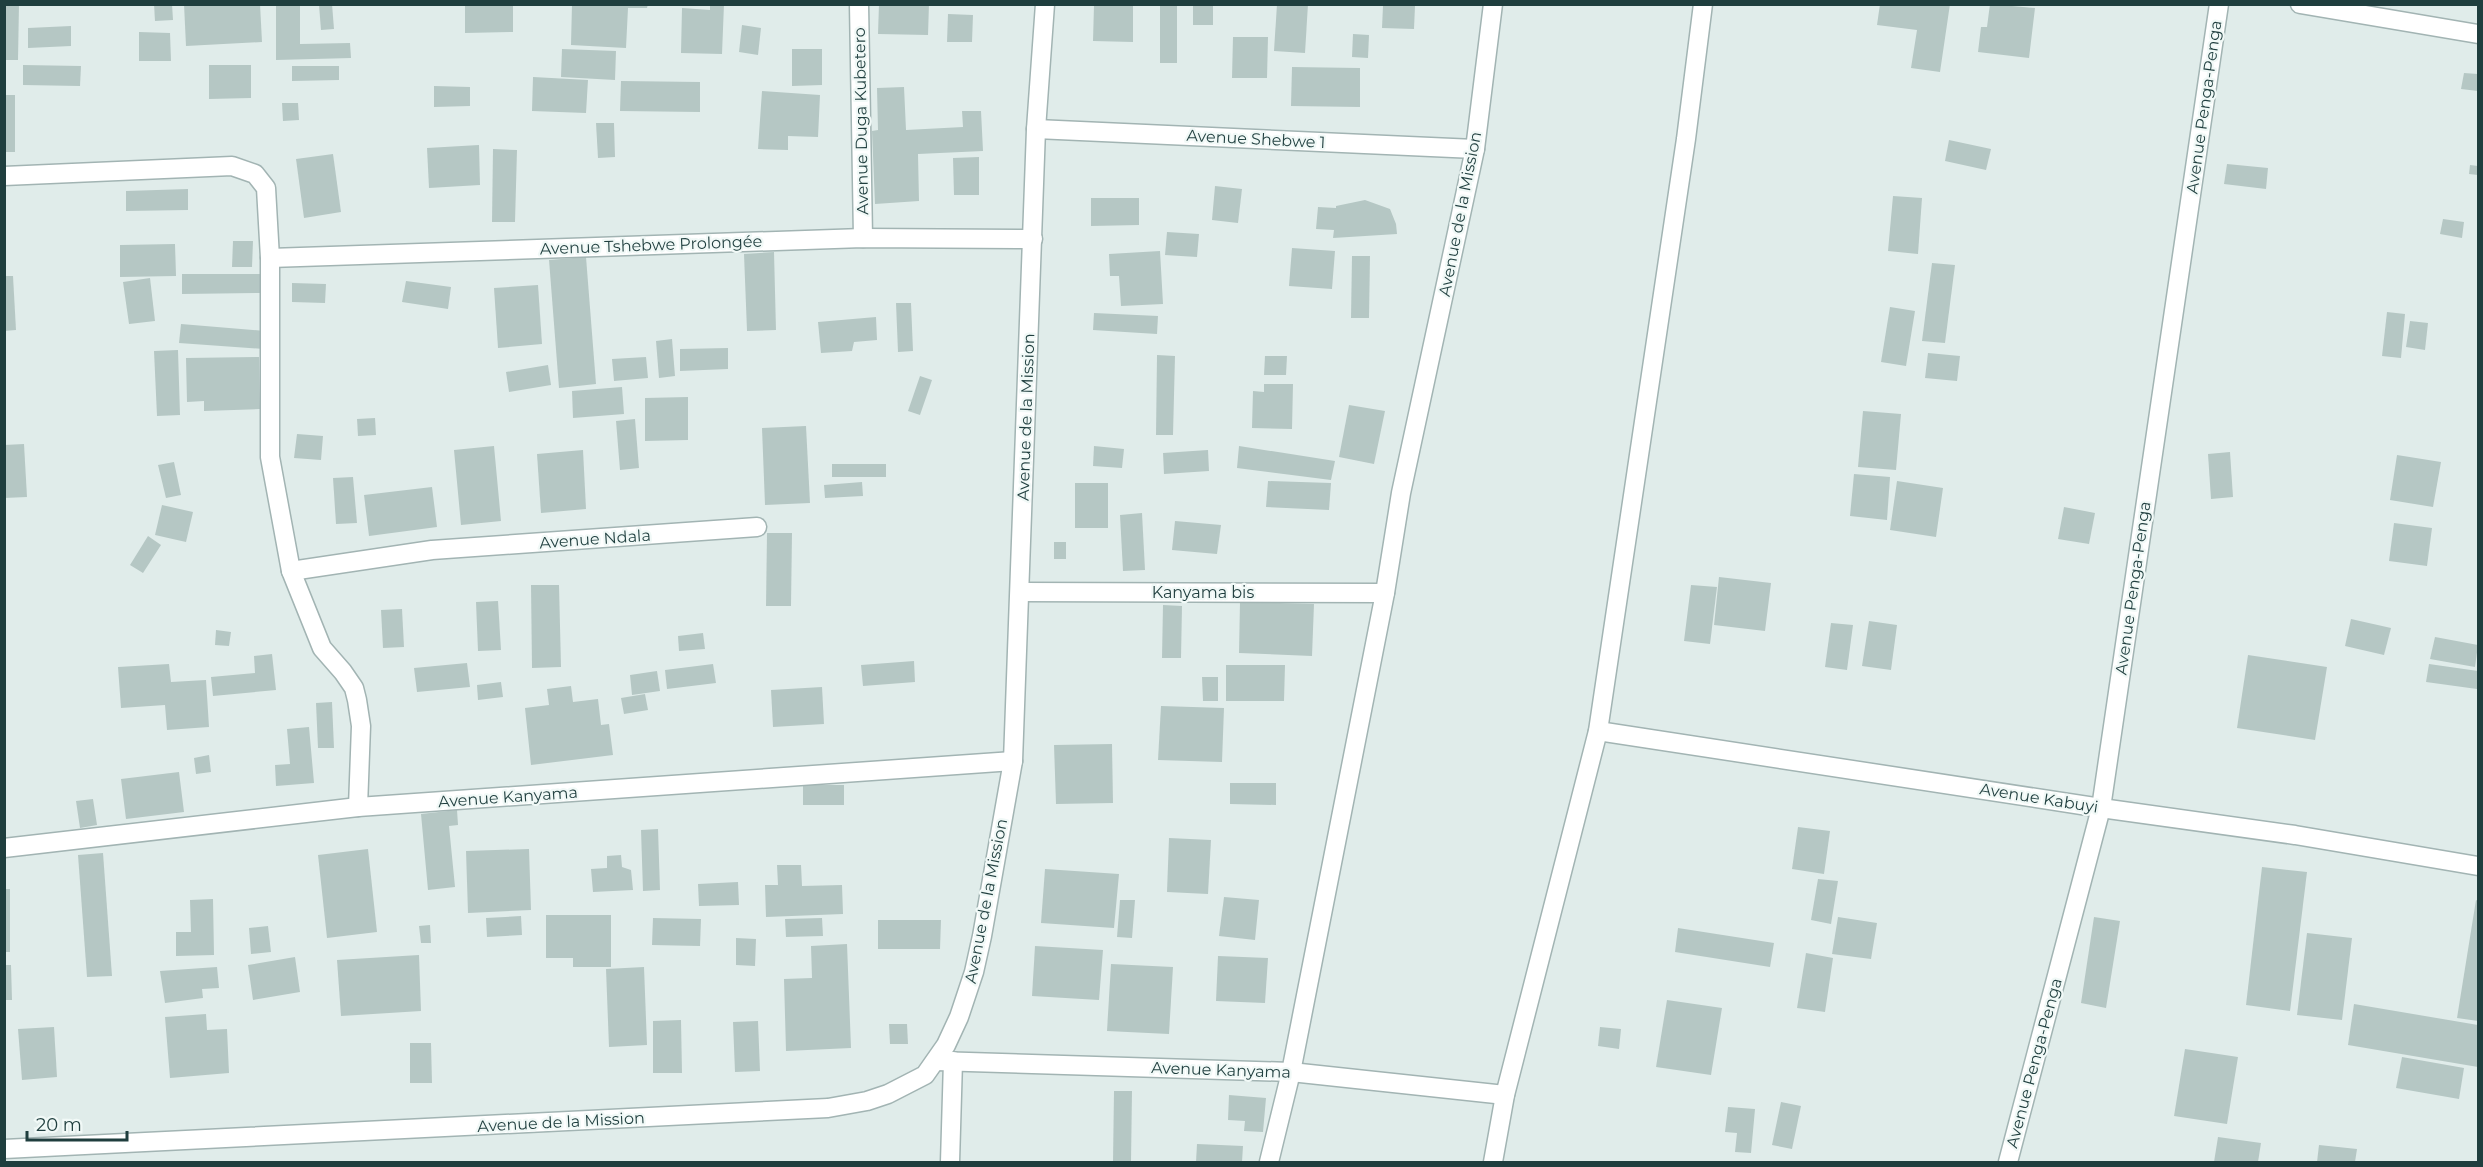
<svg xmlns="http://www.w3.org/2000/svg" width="2483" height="1167" font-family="Montserrat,sans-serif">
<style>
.building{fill:#b5c7c4}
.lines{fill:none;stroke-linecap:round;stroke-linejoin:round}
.minor-casing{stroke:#a2b4b3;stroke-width:21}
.minor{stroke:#fff;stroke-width:18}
.labels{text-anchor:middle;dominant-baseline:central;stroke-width:4.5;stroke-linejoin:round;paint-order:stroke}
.street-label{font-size:16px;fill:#1f3e3e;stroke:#f1f9f7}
</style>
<rect width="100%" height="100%" fill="#e0ecea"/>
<g class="building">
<path d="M4 4H19L18 60H4Z"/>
<path d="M154 4H172L173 20 155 21Z"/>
<path d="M184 4H260L262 42 186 46Z"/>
<path d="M276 4H300V44L350 43 351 58 276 60Z"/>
<path d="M332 4 334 29 321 30 319 5Z"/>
<path d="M465 4H513V32L465 33Z"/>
<path d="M572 4H648L647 8H628L626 48 571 45Z"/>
<path d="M710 4H724L722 54 681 53 682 8 710 10Z"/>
<path d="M879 4H929L928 35 878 34Z"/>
<rect x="1160" y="4" width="17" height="59"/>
<path d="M1213 4V25H1193V5Z"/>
<path d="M1277 4H1308L1305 53 1274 51Z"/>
<path d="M1880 4H1950L1940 72 1911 68 1917 30 1877 25Z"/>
<path d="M1990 4 2035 8 2029 58 1978 52 1981 27H1987Z"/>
<path d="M1094 5 1133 6V42L1093 41Z"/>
<path d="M1383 6H1415L1414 29 1382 28Z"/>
<path d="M948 14 973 15 972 42H947Z"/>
<path d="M742 25 761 28 758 55 739 52Z"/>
<path d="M71 26V46L28 48V28Z"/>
<path d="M139 32 170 33 171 61H139Z"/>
<path d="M1353 34 1369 35 1368 58 1352 57Z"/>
<path d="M1233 37H1268L1267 78H1232Z"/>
<path d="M562 49 616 51 615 80 561 77Z"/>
<path d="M792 49H822V85L792 86Z"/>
<path d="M23 65 81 66 80 86 23 85Z"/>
<path d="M209 65H251V98L209 99Z"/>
<path d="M292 66H339V80L292 81Z"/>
<path d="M1292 67 1360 68V107L1291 106Z"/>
<path d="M2464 73 2478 74V91L2461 89Z"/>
<path d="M533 77 588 80 586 113 532 111Z"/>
<path d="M621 81 700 82V112L620 111Z"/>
<path d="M434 86 470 87V106L434 107Z"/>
<path d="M904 87 906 130 963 127 962 111H981L983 151 918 154 919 201 875 204 872 131 878 130 877 88Z"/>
<path d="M762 91 820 95 818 137 788 136V150L758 149Z"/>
<rect x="4" y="95" width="11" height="57"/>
<path d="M282 103H298L299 120 283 121Z"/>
<path d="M596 123H614L615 157 598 158Z"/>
<path d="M1949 140 1991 149 1986 170 1945 161Z"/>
<path d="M479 145 480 185 429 188 427 148Z"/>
<path d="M493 149 517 150 515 222H492Z"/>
<path d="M333 154 341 212 304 218 296 159Z"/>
<path d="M979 157V195H954L953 158Z"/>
<path d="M2227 164 2268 168 2266 189 2224 184Z"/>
<path d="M2470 165 2478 166V175L2469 174Z"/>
<path d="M1215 186 1242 189 1238 223 1212 220Z"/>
<path d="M188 189V210L126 211V191Z"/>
<path d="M1893 196 1922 198 1918 254 1888 251Z"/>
<path d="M1091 198H1139V225L1091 226Z"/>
<path d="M1365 200 1390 209 1396 224 1397 234 1333 238 1334 230 1316 229 1318 207 1336 208V206Z"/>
<path d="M2443 219 2464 222 2462 238 2440 234Z"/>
<path d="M1167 232 1199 234 1197 257 1165 255Z"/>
<path d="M233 241H253L252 267H232Z"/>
<path d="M175 244 176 276 120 277V245Z"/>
<path d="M1292 248 1335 251 1332 289 1289 286Z"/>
<path d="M1160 251 1163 304 1121 306 1119 276H1110L1109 254Z"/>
<path d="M774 252 776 330 747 331 744 254Z"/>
<path d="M1352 256H1370L1369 318H1351Z"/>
<path d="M586 257 596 384 559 388 549 260Z"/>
<path d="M1932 263 1955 265 1945 343 1922 341Z"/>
<path d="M182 274H264V293L182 294Z"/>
<path d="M4 276H13L16 330 4 331Z"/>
<path d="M150 278 155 321 129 324 123 282Z"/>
<path d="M406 281 451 287 448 309 402 302Z"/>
<path d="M292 283 326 284 325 303 292 302Z"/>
<path d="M538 285 542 344 498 348 494 288Z"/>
<path d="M896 303H911L913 351 898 352Z"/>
<path d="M1890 307 1915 311 1906 366 1881 362Z"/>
<path d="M2387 312 2405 314 2401 358 2382 356Z"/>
<path d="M1094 313 1158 316 1157 334 1093 330Z"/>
<path d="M876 317 877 340 854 342 852 351 821 353 818 322Z"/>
<path d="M2410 321 2428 323 2425 350 2406 347Z"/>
<path d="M181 324 265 331 264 349 179 343Z"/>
<path d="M672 339 675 376 659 378 656 341Z"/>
<path d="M728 348V369L680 371V349Z"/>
<path d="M178 350 180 415 157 416 154 351Z"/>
<path d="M1928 353 1960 356 1957 381 1925 378Z"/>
<path d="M1157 355 1175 356 1173 435H1156Z"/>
<path d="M1265 356H1287L1286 375H1264Z"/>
<path d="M259 357 260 409 204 411V401L187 402 186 358Z"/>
<path d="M646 357 648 378 614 381 612 359Z"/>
<path d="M548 365 551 385 509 392 506 372Z"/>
<path d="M920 376 932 380 920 415 908 411Z"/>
<path d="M1264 384H1293L1292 429 1252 428 1253 391 1264 392Z"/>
<path d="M622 387 624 414 573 418 572 391Z"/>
<path d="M688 397V440L645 441V398Z"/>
<path d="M1349 405 1385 411 1374 464 1339 457Z"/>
<path d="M1863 411 1901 414 1896 470 1858 467Z"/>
<path d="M375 418 376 435 358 436 357 419Z"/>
<path d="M635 419 639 468 620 470 616 421Z"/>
<path d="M806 426 810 503 765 505 762 428Z"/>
<path d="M297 434 323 436 321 460 294 458Z"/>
<path d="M24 444 27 497 4 498V445Z"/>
<path d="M494 446 501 521 461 525 454 450Z"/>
<path d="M1094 446 1124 449 1122 468 1093 466Z"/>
<path d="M1239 446 1335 461 1331 480 1237 468Z"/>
<path d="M583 450 586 509 541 513 537 454Z"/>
<path d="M1208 450 1209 471 1164 474 1163 453Z"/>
<path d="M2230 452 2233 497 2211 499 2208 454Z"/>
<path d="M2397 455 2441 462 2433 507 2390 500Z"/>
<path d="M174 462 181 495 166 498 158 465Z"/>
<rect x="832" y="464" width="54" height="13"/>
<path d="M1854 474 1890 477 1887 520 1850 516Z"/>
<path d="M353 477 357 523 336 524 333 478Z"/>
<path d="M1268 481 1331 483 1329 510 1266 507Z"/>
<path d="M1897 481 1943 488 1936 537 1890 530Z"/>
<path d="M862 482 863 496 825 498 824 485Z"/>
<rect x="1075" y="483" width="33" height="45"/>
<path d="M432 487 437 527 369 536 364 495Z"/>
<path d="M162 505 193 512 186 542 155 535Z"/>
<path d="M2064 507 2095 513 2089 544 2058 539Z"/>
<path d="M1142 513 1145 570 1123 571 1120 515Z"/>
<path d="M1175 521 1221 525 1217 554 1172 550Z"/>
<path d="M2394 523 2432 528 2427 566 2389 561Z"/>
<path d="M767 533H792L791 606H766Z"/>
<path d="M148 536 161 545 143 573 130 565Z"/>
<rect x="1054" y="542" width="12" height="17"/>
<path d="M1719 577 1771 583 1765 631 1714 625Z"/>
<path d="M531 585H559L561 667 532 668Z"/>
<path d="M1691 585 1717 587 1710 644 1684 641Z"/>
<path d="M498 601 501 650 478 651 476 602Z"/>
<path d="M1240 602 1314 604 1312 656 1239 653Z"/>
<path d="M1163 605 1182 606 1181 658H1162Z"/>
<path d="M402 609 404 647 383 648 381 610Z"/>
<path d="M2351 619 2391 628 2384 655 2345 646Z"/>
<path d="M1869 621 1897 625 1891 670 1862 666Z"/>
<path d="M1831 623 1853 625 1847 670 1825 667Z"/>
<path d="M216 630 231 632 229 646 215 645Z"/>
<path d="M703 633 705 649 679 651 678 636Z"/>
<path d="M2435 637 2478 645 2475 667 2430 659Z"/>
<path d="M272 654 276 690 213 696 211 677 255 673 254 656Z"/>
<path d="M2248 655 2327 667 2315 740 2237 728Z"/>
<path d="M914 661 915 682 863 686 861 665Z"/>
<path d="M467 663 470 687 417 692 414 668Z"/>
<path d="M169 664 171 682 206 680 209 727 167 730 165 705 121 708 118 667Z"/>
<path d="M713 664 716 683 667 689 665 670Z"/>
<path d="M2429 664 2478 671 2477 689 2426 682Z"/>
<path d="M1226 665H1285L1284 701H1226Z"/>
<path d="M657 671 660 691 632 695 630 675Z"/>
<path d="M1202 677H1218V701H1203Z"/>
<path d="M501 682 503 697 478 700 477 685Z"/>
<path d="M571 686 573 702 598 699 601 725 609 724 613 755 531 765 525 708 549 705 547 689Z"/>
<path d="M822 687 824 724 773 727 771 690Z"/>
<path d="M645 694 648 710 624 714 621 698Z"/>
<path d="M332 702 334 748H318L316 703Z"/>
<path d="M1161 706 1224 708 1222 762 1158 760Z"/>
<path d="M309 727 314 783 276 786 275 765 290 764 287 729Z"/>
<path d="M1112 744 1113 803 1056 804 1054 745Z"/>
<path d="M209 755 211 772 196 774 194 758Z"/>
<path d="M179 772 184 812 126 819 121 779Z"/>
<path d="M1230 783H1276V805L1230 804Z"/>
<rect x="803" y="785" width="41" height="20"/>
<path d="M93 799 97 825 80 828 76 801Z"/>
<path d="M457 810 458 825 449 826 455 887 428 890 421 814Z"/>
<path d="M1798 827 1830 831 1824 874 1792 869Z"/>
<path d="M658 829 660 890 643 891 641 830Z"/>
<path d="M1169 838 1211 840 1208 894 1167 892Z"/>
<path d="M368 849 377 932 327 938 318 855Z"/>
<path d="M529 849 531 910 468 913 466 851Z"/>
<path d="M103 853 112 976 87 977 78 855Z"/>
<path d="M621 855 622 867 631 870 633 890 593 892 591 869 607 868V856Z"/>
<path d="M777 865H801L802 886 842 885 843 914 766 917 765 885H778Z"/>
<path d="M2262 867 2307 872 2290 1011 2246 1005Z"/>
<path d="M1045 869 1119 874 1114 928 1041 923Z"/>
<path d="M1818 879 1838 881 1831 924 1811 920Z"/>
<path d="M738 882 739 905 699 906 698 884Z"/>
<rect x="4" y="889" width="6" height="63"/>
<path d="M1224 897 1259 900 1255 940 1219 936Z"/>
<path d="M213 899 214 955 176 956V932H191L190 900Z"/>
<path d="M1120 900H1135L1132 938 1117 937Z"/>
<path d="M2476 900 2478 901V1021L2457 1018Z"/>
<path d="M546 915H611V967H573V958H546Z"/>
<path d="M521 916 522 935 487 937 486 918Z"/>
<path d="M1838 917 1877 923 1871 959 1832 954Z"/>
<path d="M2094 917 2120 921 2106 1008 2081 1003Z"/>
<path d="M653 918 701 919 700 946 652 945Z"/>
<path d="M822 918 823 936 786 937 785 919Z"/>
<path d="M878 920H941L940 949H878Z"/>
<path d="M430 925 431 943H421L419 926Z"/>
<path d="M268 926 271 952 251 954 249 928Z"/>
<path d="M1678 928 1774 943 1770 967 1675 952Z"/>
<path d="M2307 933 2352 938 2342 1020 2297 1015Z"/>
<path d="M736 938 756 939 755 966 736 965Z"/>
<path d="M847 944 851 1048 786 1051 784 979 812 978 811 946Z"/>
<path d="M1035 946 1103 950 1099 1000 1032 996Z"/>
<path d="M1806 953 1833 958 1825 1012 1797 1008Z"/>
<path d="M419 955 421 1011 341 1016 337 960Z"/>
<path d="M1218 956 1268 958 1265 1003 1216 1001Z"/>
<path d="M295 957 300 992 253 1000 248 965Z"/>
<path d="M1111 964 1173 967 1169 1034 1107 1031Z"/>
<path d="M4 965H11L12 1000H4Z"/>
<path d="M217 967 219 988 202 989 203 998 165 1003 160 971Z"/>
<path d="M644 967 647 1045 609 1047 606 969Z"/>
<path d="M1667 1000 1722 1008 1711 1075 1656 1067Z"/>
<path d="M2354 1004 2478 1025V1067L2348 1045Z"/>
<path d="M206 1014 207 1030 227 1029 229 1073 170 1078 165 1017Z"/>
<path d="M681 1020 682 1073H653V1021Z"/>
<path d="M758 1021 760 1071 735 1072 733 1022Z"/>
<path d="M889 1024H907L908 1044H890Z"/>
<path d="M54 1027 57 1077 22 1080 18 1029Z"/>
<path d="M1600 1027 1621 1029 1619 1049 1598 1046Z"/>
<path d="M410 1043H431L432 1083H410Z"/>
<path d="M2185 1049 2238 1057 2227 1124 2174 1116Z"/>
<path d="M2402 1057 2464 1068 2459 1099 2396 1088Z"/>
<path d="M1114 1091H1132L1131 1162H1113Z"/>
<path d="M1229 1095 1266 1098 1263 1132 1244 1131 1245 1121 1228 1120Z"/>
<path d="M1781 1102 1801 1106 1792 1149 1772 1145Z"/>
<path d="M1728 1107 1755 1109 1751 1153 1735 1152 1737 1133 1725 1132Z"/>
<path d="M2218 1137 2261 1143 2258 1162H2214Z"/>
<path d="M1197 1144 1243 1146 1242 1162H1196Z"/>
<path d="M2319 1145 2357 1149 2355 1162H2317Z"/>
</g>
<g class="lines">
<g class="minor-casing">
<g id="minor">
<path d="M859 4 863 238"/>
<path d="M2300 4 2478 34"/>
<path d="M1036 129 1475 149"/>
<path d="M4 176 232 166 255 174 266 188 270 258V457L291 571 322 648 343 672 354 688 357 700 361 726 358 807"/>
<path d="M270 258 863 238 1033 239"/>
<path d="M291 571 432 550 757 527"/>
<path d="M1020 592 1385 593"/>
<path d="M1598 731 2101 808 2295 835 2478 866"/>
<path d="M4 848 358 807 1013 761"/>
<path d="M936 1061 1291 1072 1505 1095"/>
<path d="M4 1149 828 1108 867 1101 888 1094 925 1075 946 1045 959 1017 974 972 982 936 1013 761 1036 129 1045 4"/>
<path d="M950 1162 953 1061"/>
<path d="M1269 1162 1291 1072 1385 593 1401 493 1475 149 1493 4"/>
<path d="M1493 1162 1505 1095 1598 731 1686 139 1703 4"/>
<path d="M2008 1162 2101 808 2219 4"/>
</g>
</g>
<use href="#minor" class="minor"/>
</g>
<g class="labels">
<g class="street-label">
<text transform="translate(2204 107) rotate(-82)">Avenue Penga-Penga</text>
<text transform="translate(861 121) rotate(-91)">Avenue Duga Kubetero</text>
<text transform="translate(1256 139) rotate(3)">Avenue Shebwe 1</text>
<text transform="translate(1460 214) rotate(-79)">Avenue de la Mission</text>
<text transform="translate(651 245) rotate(-2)">Avenue Tshebwe Prolongée</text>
<text transform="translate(1026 417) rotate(-88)">Avenue de la Mission</text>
<text transform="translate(595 539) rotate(-4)">Avenue Ndala</text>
<text transform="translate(2133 588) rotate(-82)">Avenue Penga-Penga</text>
<text x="1203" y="592">Kanyama bis</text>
<text transform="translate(508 797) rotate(-4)">Avenue Kanyama</text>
<text transform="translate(2039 798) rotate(9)">Avenue Kabuyi</text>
<text transform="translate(986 901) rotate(-79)">Avenue de la Mission</text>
<text transform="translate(2034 1063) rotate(-75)">Avenue Penga-Penga</text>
<text transform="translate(1221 1070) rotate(2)">Avenue Kanyama</text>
<text transform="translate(561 1122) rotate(-3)">Avenue de la Mission</text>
</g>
</g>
<rect width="2483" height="1167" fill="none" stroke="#1f3e3e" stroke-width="12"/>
<path d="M27 1131v9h100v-9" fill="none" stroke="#1f3e3e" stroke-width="3"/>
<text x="36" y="1131" font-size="18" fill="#1f3e3e" stroke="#f1f9f7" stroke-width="4.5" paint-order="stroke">20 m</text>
</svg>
